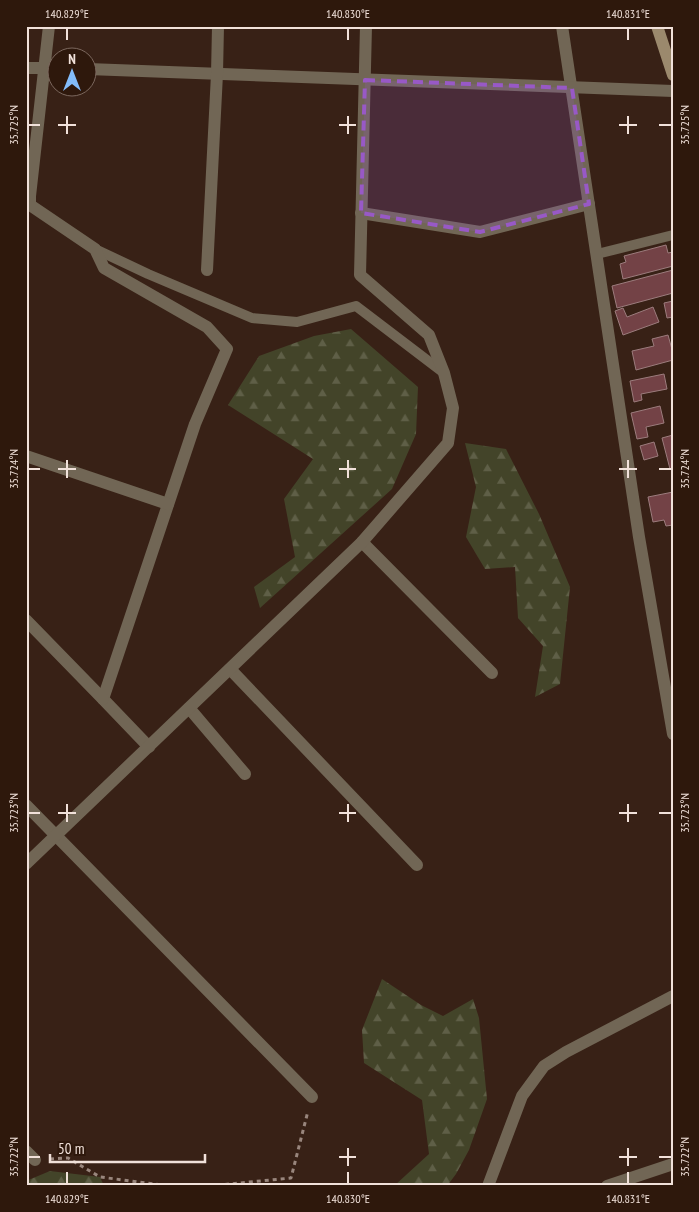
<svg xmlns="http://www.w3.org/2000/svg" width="699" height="1212" font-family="'PT Sans Narrow',sans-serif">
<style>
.forest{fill:url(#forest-firs)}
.building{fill:#734246;stroke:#9c7c7d}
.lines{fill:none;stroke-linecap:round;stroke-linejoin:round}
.path{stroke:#99867d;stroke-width:3;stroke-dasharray:4 4;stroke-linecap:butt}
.lane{stroke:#716655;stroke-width:10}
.street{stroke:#716655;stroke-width:12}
.secondary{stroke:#9b896d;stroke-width:12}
.marked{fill:#9859c6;fill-opacity:0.2;stroke:#9859c6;stroke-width:4;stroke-dasharray:10 6;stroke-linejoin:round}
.ticks{fill:none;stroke:#f1e1da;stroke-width:2}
.neatline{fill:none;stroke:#f1e1da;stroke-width:2}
.ticks-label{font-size:12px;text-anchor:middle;fill:#f1e1da}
</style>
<defs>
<pattern id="forest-firs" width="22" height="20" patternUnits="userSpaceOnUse" patternTransform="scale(1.25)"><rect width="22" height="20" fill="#434429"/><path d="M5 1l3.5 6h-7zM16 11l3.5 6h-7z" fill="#5f5f47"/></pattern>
</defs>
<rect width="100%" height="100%" fill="#382116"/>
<g class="forest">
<path d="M351 329 418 387 416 434 392 489 260 608 254 587 295 557 284 499 313 459 228 405 259 356 314 336Z"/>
<path d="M465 443 506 449 539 514 570 587 560 684 535 697 543 646 518 618 515 567 485 569 466 537 476 487Z"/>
<path d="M382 979 421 1005 443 1016 473 999 479 1018 487 1099 469 1150 456 1174 447 1186H394L429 1154 422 1100 364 1063 362 1030Z"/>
<path d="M50 1171 100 1177 104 1186H26V1181Z"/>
</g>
<g class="building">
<path d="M666 245 668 253 673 252V266L623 279 620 264 626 262 624 256Z"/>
<path d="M673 270V293L617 308 612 286Z"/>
<path d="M673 301V317L667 318 664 303Z"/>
<path d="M653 307 659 322 623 335 615 311 623 308 627 317Z"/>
<path d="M668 335 673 353V360L636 370 632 351 654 346 652 339Z"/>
<path d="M664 374 667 389 641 394 642 400 634 402 630 381Z"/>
<path d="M660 406 664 423 646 427 648 437 637 439 631 413Z"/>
<path d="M673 435V468L670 469 662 438Z"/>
<path d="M654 442 658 456 644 460 640 446Z"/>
<path d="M673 492V525L666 526 664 520 653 522 648 497Z"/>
</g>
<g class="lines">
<g class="path">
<path d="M50 1159 68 1158 100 1177 170 1186"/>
<path d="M209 1186 291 1178 308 1111"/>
</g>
<g class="lane">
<path d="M95 249 148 274 252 318 297 322 356 306 444 373"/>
<path d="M597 254 673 235"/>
</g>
<g class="street">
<path d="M49 26 30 196V205L95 249 104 268 207 327 227 349 195 424 103 699 149 747"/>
<path d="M562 26 639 537 673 734"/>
<path d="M26 68H58"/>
<path d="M88 69 673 91"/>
<path d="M361 213 480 232 589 204"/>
<path d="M207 270 217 74 218 26"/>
<path d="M26 456 168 504"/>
<path d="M362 542 492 673"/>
<path d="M26 620 103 699"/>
<path d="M230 669 417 865"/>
<path d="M189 708 245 774"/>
<path d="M26 805 312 1097"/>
<path d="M26 864 362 542 448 443 453 408 444 373 429 335 360 275 366 26"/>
<path d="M26 1151 35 1160"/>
<path d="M488 1186 522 1096 544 1066 566 1052 673 996"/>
<path d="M607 1186 673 1164"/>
</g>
<path class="secondary" d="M657 26 673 75"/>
</g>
<path class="marked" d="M365 80 572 88 589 204 480 232 361 213Z"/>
<path class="ticks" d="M67 28V40M348 28V40M628 28V40M67 116V134M348 116V134M628 116V134M28 125H40M58 125H76M339 125H356M619 125H637M659 125H672M67 460V478M348 460V478M628 460V478M28 469H40M58 469H76M339 469H356M619 469H637M659 469H672M67 804V822M348 804V822M628 804V822M28 813H40M58 813H76M339 813H356M619 813H637M659 813H672M348 1148V1166M628 1148V1166M28 1157H40M339 1157H356M619 1157H637M659 1157H672M67 1172V1184M348 1172V1184M628 1172V1184"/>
<rect width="699" height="1212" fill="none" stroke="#2e180c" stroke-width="55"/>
<g transform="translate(72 72)"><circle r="24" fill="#2e180c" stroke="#7c685e"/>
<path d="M0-4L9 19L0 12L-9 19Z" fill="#83bcfa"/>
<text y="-8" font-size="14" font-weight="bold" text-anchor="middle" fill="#f1e1da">N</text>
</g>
<path d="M50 1154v8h155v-8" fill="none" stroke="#f1e1da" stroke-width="2.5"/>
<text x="58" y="1154" font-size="15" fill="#f1e1da" stroke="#2e180c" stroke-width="4" paint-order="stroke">50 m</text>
<rect x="28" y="28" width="644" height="1156" class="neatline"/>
<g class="ticks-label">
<text x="67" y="18">140.829°E</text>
<text x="348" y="18">140.830°E</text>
<text x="628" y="18">140.831°E</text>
<text transform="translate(14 125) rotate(-90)" y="4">35.725°N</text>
<text transform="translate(685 125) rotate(-90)" y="4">35.725°N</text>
<text transform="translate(14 469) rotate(-90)" y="4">35.724°N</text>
<text transform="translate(685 469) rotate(-90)" y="4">35.724°N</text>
<text transform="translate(14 813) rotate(-90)" y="4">35.723°N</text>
<text transform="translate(685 813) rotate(-90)" y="4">35.723°N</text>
<text transform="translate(14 1157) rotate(-90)" y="4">35.722°N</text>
<text transform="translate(685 1157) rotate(-90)" y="4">35.722°N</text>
<text x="67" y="1203">140.829°E</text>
<text x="348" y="1203">140.830°E</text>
<text x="628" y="1203">140.831°E</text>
</g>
</svg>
